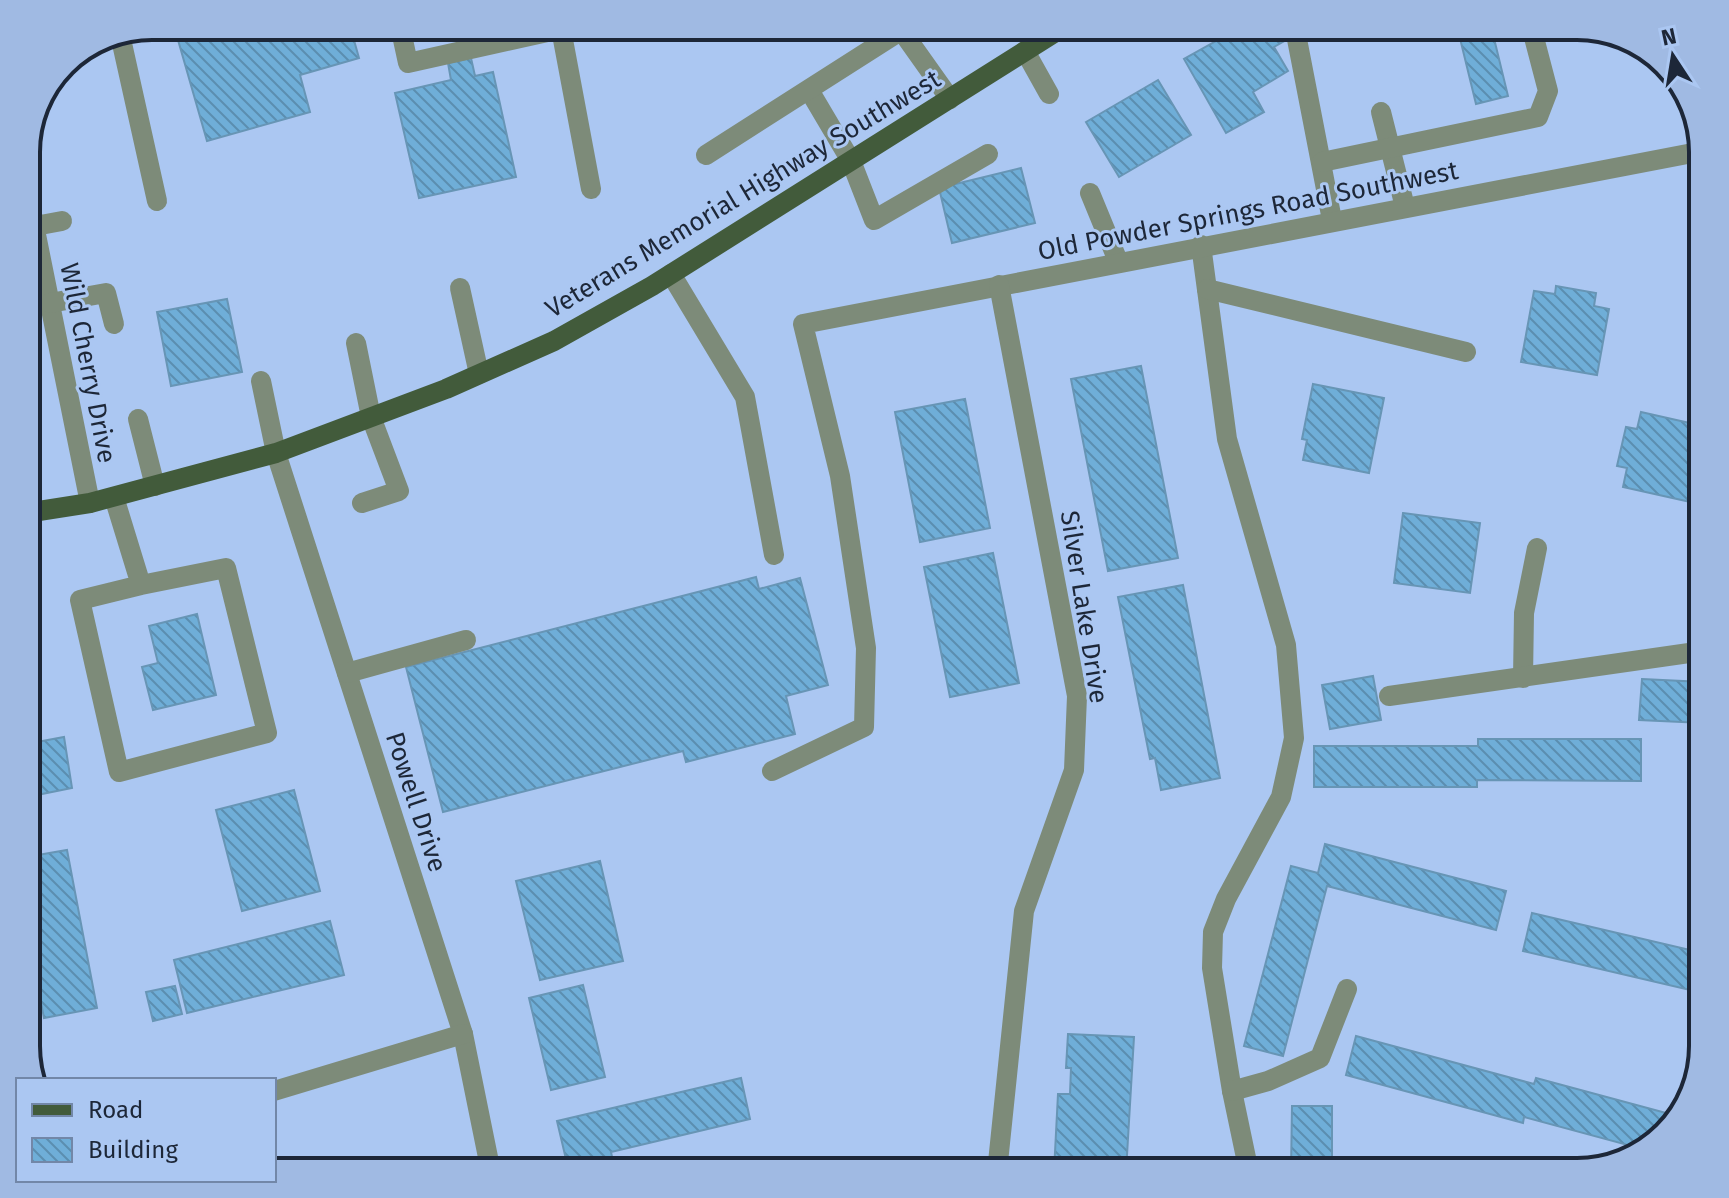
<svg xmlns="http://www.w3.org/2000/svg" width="1729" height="1198" font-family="'Fira Sans',sans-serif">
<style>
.building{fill:url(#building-back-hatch);stroke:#6795b5;stroke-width:2}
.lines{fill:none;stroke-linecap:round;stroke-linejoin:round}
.minor{stroke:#7d8b79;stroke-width:20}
.major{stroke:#425b3b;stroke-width:20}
.labels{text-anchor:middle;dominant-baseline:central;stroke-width:6;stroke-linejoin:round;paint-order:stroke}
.street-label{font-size:26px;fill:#1d2738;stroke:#abc7f2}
.rim{fill:none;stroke:#1d2738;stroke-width:4}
</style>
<defs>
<pattern id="building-back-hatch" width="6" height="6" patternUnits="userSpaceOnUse" patternTransform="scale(2)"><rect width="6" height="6" fill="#6faed8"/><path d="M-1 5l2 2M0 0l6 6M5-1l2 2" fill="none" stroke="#5b8eb0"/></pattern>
</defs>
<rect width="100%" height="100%" fill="#abc7f2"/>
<g class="building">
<path d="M174 26H350L359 58 300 75 310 112 207 141Z"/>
<path d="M1243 26H1259L1261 30 1268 26H1300L1302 31 1274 47 1288 71 1253 92 1264 112 1226 133 1184 59Z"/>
<path d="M1457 26H1491L1508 96 1476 104Z"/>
<path d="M471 58 475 76 493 72 516 177 419 198 395 93 451 80 448 63Z"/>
<path d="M1158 80 1191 135 1119 177 1086 122Z"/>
<path d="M1021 168 1035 223 952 243 939 188Z"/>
<path d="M1556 286 1596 293 1594 306 1609 309 1597 375 1521 362 1534 291 1555 294Z"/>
<path d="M227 299 242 372 171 386 157 312Z"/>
<path d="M1141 366 1178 558 1108 571 1071 379Z"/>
<path d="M1313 384 1384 398 1369 473 1303 460 1307 440 1302 439Z"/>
<path d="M965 399 990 528 920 542 895 412Z"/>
<path d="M1641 412 1703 426 1699 445 1703 446V468L1695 503 1623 487 1627 468 1617 466 1626 427 1637 429Z"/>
<path d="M1403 513 1480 523 1470 593 1394 583Z"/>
<path d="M993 553 1019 683 950 697 924 567Z"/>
<path d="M756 577 759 589 800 578 828 685 786 696 795 734 686 762 683 751 443 812 406 667Z"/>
<path d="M1183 585 1220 778 1161 790 1155 758 1150 759 1118 597Z"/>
<path d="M197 614 216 695 153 710 142 667 158 663 149 626Z"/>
<path d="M1373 676 1381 720 1330 729 1322 685Z"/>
<path d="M1642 679 1703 682V723L1639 720Z"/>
<path d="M64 737 72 788 32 796 26 744Z"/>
<path d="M1478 739H1641V781L1477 780V787H1314V746H1478Z"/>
<path d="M294 790 320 891 242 911 216 810Z"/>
<path d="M1325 844 1506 891 1496 930 1327 886 1283 1056 1244 1046 1291 866 1318 873Z"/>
<path d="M67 850 97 1008 44 1018 26 926V857Z"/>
<path d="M600 861 623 961 540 980 516 881Z"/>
<path d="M1532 913 1703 953V993L1523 951Z"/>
<path d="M330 921 344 975 187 1013 174 960Z"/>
<path d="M583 985 605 1077 551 1090 529 998Z"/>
<path d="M175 986 182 1014 153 1021 146 992Z"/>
<path d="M1068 1034 1134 1037 1126 1172H1054L1058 1094H1070L1071 1068H1066Z"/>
<path d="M1356 1036 1534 1084 1536 1078 1681 1117 1646 1150 1524 1117 1523 1123 1346 1075Z"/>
<path d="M741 1078 750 1119 611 1152 615 1171 569 1172 557 1121Z"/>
<path d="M1292 1106H1332V1172H1291Z"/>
</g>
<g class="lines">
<g class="minor">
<path d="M400 26 408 63 561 29 591 189"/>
<path d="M1291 26 1296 34 1332 220"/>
<path d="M901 30 950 99"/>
<path d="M121 39 157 201"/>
<path d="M1025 51 1049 94"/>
<path d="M809 90 851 161 874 220 988 154"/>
<path d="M1381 112 1405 207"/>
<path d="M706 155 908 26"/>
<path d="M1322 162 1538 117 1548 91 1531 26"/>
<path d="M26 185 90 503"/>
<path d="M1090 193 1118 261"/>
<path d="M35 226 62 221"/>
<path d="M1201 245 1227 439 1286 645 1294 738 1281 797 1226 899 1213 932 1212 968 1232 1091 1249 1172"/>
<path d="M671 274 745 397 774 555"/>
<path d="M460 288 479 374"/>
<path d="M1207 289 1466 352"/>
<path d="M50 303 106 293 114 324"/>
<path d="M356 343 371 417 399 491 362 503"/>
<path d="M261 381 276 453 463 1034 491 1172"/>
<path d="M138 419 155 486"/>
<path d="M114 497 141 585 226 568 267 733 119 772 80 600 141 585"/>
<path d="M347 673 466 640"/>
<path d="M1523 678 1524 613 1537 548"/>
<path d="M1389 696 1703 651"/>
<path d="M26 717V723"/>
<path d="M772 771 864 727 866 648 840 476 803 324 1703 151"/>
<path d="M274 1091 463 1034"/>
<path d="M1232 1091 1268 1081 1320 1058 1347 989"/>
<path d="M997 1172 1024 911 1074 770 1077 696 999 285"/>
</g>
<path class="major" d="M26 513 90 503 276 453 446 389 554 341 652 286 1065 26"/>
</g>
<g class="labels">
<g class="street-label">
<text transform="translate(743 194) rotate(-31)">Veterans Memorial Highway Southwest</text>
<text transform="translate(1248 211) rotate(-11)">Old Powder Springs Road Southwest</text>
<text transform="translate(88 363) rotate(79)">Wild Cherry Drive</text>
<text transform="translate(1084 607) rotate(81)">Silver Lake Drive</text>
<text transform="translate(416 802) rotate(72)">Powell Drive</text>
</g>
</g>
<path d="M0 0H1729V1198H0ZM152 40H1577A112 112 0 0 1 1689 152V1046A112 112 0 0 1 1577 1158H152A112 112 0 0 1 40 1046V152A112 112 0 0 1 152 40Z" fill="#a0bae3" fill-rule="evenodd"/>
<path class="rim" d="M152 40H1577A112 112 0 0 1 1689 152V1046A112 112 0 0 1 1577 1158H152A112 112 0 0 1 40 1046V152A112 112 0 0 1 152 40Z"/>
<rect x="16" y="1078" width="260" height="104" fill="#abc7f2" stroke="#7287a8" stroke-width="2"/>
<rect x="32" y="1104" width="40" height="12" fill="#425b3b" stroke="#7287a8" stroke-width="2"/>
<text x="88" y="1118" font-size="24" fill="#1d2738">Road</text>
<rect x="32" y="1138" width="40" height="24" fill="url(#building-back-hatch)" stroke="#7287a8" stroke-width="2"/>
<text x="88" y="1158" font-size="24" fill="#1d2738">Building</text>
<g transform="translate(1673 56) rotate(348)" stroke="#abc7f2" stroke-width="6" paint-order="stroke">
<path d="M0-6L14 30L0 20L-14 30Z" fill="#1d2738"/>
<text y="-12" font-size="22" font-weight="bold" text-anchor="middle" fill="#1d2738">N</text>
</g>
</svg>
